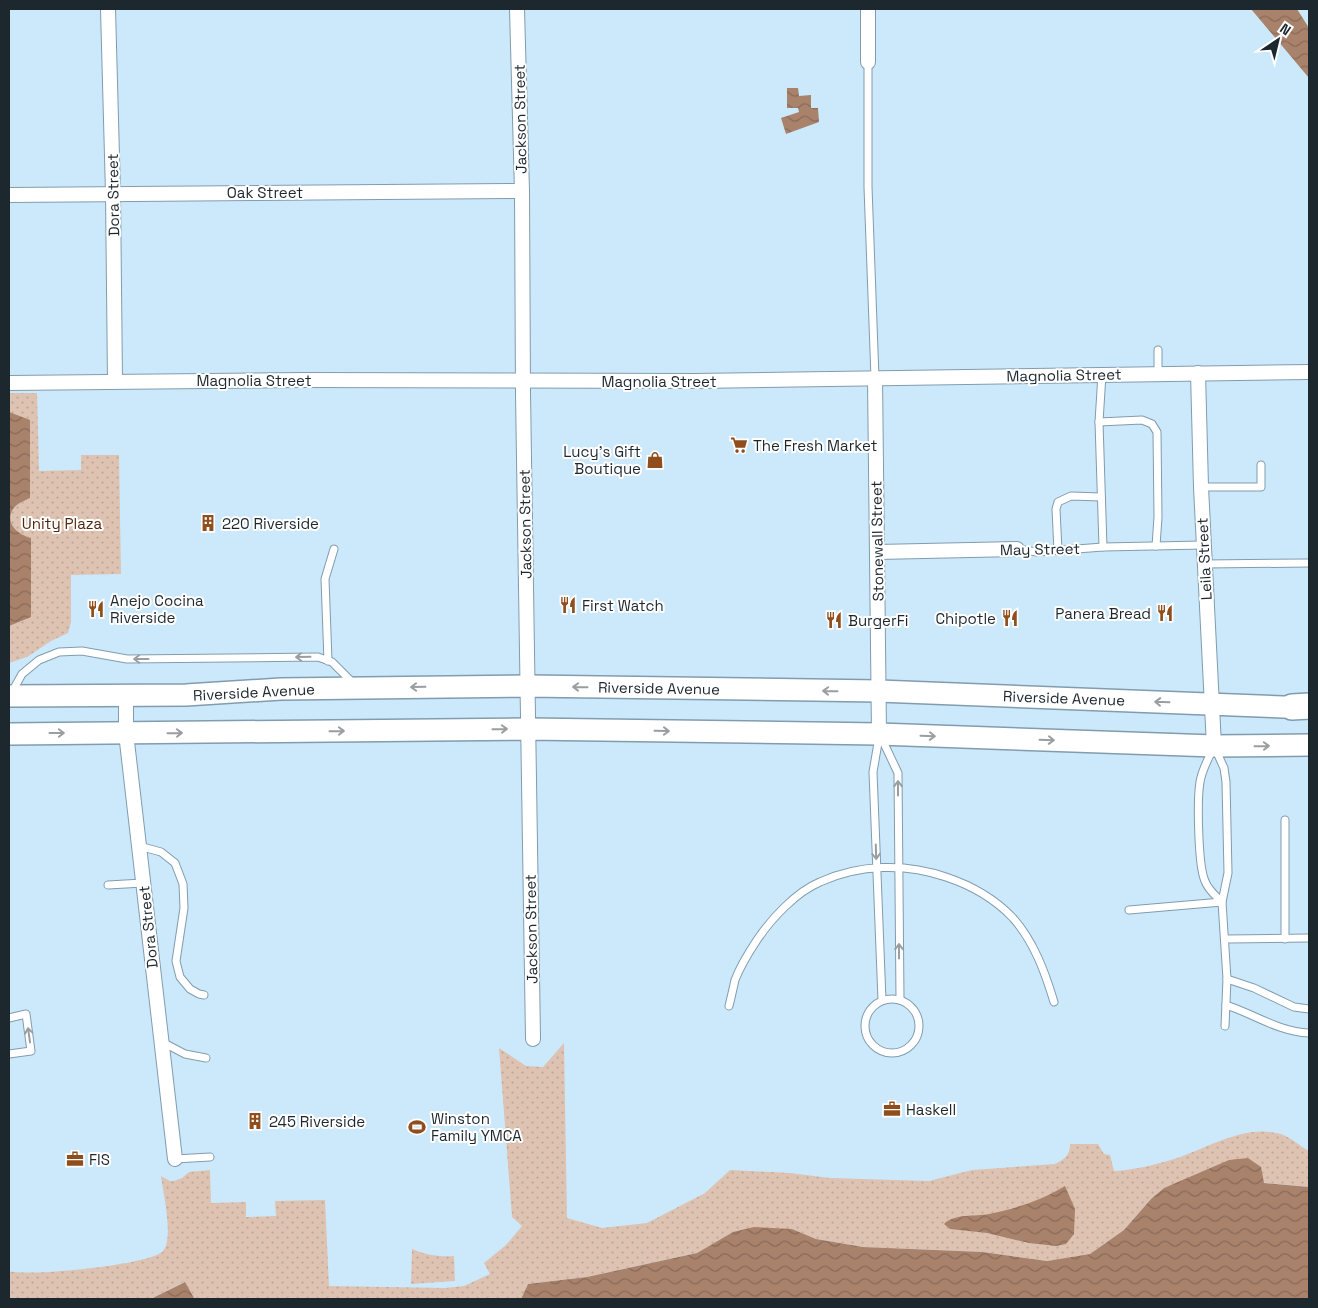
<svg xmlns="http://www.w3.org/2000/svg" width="1318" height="1308" font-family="'Space Grotesk',sans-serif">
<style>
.park{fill:url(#park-dots)}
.water{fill:url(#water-waves)}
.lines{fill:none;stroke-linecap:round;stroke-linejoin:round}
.lane-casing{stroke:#819cae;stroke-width:9}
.street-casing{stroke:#819cae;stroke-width:16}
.primary-casing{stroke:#819cae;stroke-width:24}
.highway-casing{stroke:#819cae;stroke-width:28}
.lane{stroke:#fff;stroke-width:7}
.street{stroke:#fff;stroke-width:14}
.primary{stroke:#fff;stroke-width:21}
.highway{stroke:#fff;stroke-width:25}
.oneway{stroke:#999ea1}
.labels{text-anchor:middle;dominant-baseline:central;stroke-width:4;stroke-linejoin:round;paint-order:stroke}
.street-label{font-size:15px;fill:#1d272e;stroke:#fff}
.poi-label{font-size:15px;fill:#1d272e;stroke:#fff;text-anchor:start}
.park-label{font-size:15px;fill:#50290c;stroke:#fff}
</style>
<defs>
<pattern id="park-dots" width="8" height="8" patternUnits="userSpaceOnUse" patternTransform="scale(1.25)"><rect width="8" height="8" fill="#dec3b2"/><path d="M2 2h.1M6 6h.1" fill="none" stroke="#bea899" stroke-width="1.8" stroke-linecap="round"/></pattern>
<pattern id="water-waves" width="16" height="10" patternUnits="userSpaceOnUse" patternTransform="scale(1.25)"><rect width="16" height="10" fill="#a9826b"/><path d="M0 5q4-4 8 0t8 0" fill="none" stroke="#896a58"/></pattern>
</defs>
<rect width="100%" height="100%" fill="#cce9fc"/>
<g class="park">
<path d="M9 393H37L39 471 81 470V455H119L121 574 71 575V622L68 633 51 641 27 657 9 663Z"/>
<path d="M564 1043 567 1218 602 1228 647 1223 705 1193 730 1170 790 1173 830 1178 929 1181 972 1170 1055 1164C1064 1159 1070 1156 1070 1144H1098L1104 1154 1110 1155 1114 1171C1134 1170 1154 1165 1174 1159 1205 1149 1243 1125 1276 1133 1289 1135 1298 1145 1309 1151V1187L1195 1176 1164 1188 1151 1199 1124 1230 1090 1254 1047 1261 983 1252 863 1247 816 1239 792 1229 733 1232 697 1253 587 1277 528 1284 521 1299H197L194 1298 184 1282 151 1299H9V1271C28 1277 151 1265 163 1251 174 1239 163 1192 161 1176L170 1181H174L182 1178 189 1172 210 1170 211 1203 246 1202V1217L276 1216 275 1201 325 1200 329 1286 445 1288 464 1286 490 1274 484 1263 506 1245 522 1226 512 1217 499 1048 526 1066 543 1067Z"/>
<path d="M412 1249C426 1255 439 1257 454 1256L455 1281 411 1284Z"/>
</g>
<g class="water">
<path d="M1251 9H1297L1309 28V78Z"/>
<path d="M787 88H798L799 96 811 95V108H818L819 122 786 134 781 118 799 112 798 108H787Z"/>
<path d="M9 412 30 420V498C24 501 17 503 13 509 4 524 19 535 31 538V617L9 626Z"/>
<path d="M1248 1158 1261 1167 1264 1183 1309 1187V1299H521L528 1284 587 1277 697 1253 733 1232 754 1227 792 1229 816 1239 863 1247 983 1252 1047 1261 1090 1254 1124 1230 1151 1199 1164 1188 1229 1160Z"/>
<path d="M1065 1186 1075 1209 1074 1234 1066 1244 1056 1246 1029 1243 987 1233 950 1229 944 1224C955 1213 975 1217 989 1214 1015 1209 1042 1200 1065 1186Z"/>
<path d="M185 1282 194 1298 197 1299H151Z"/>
</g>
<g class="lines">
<g class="lane-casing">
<g id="lane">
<path d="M868 62V187L875 378"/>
<path d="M1158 373V350"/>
<path d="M1102 374 1099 422 1103 547"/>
<path d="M1099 422 1142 420 1152 424 1157 432 1158 517 1156 546"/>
<path d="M1201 487H1261V465"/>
<path d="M1017 549 1037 552 1103 547 1203 545"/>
<path d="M1058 551 1056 509 1058 502 1071 496 1101 497"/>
<path d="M1205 564 1309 563"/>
<path d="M328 661 325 579 334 549"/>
<path d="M12 692 22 674 39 660 59 652 82 651 127 659 318 657 332 662 354 684"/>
<path d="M879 737 873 772 882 1000"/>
<path d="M881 737 898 773 900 999"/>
<path d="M1214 746 1224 768 1226 782 1228 873 1222 902C1216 896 1208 890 1205 881 1198 866 1197 800 1200 782 1202 769 1209 758 1214 746Z"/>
<path d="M139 846 161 852 175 863 183 884 184 908 176 961 180 977 190 989 199 994 204 995"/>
<path d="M108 885 143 883"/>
<path d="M1129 910 1222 902 1227 979 1225 1026"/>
<path d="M1226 939 1309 938"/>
<path d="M1285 939V820"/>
<path d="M1227 979 1254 988 1294 1007 1309 1009"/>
<circle cx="892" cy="1026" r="27"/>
<path d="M1226 1005C1254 1014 1279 1032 1309 1033"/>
<path d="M729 1006C731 998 733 989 735 980 740 967 749 952 757 940 771 919 796 892 820 882 859 864 906 863 946 877 970 885 995 899 1013 918 1034 942 1045 972 1054 1002"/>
<path d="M9 1018 26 1014 31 1051 9 1054"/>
<path d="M162 1042 185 1054 206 1058"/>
<path d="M175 1159 210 1157"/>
</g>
</g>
<g class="street-casing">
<g id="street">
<path d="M108 9 113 193 115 381"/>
<path d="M517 9 522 191 523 393 533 1039"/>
<path d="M868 62V9"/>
<path d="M9 195 522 191"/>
<path d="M1198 373 1201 487 1214 746"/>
<path d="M875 378 879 734"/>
<path d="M9 383 303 380 694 381 1309 372"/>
<path d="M877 552 1017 549"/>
<path d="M126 695V733L175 1159"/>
</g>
</g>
<g class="primary-casing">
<g id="primary">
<path d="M9 696 186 695 281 689 528 686 879 691 1309 708"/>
<path d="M9 734 528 729 879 734 1214 746 1309 745"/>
</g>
</g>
<g class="highway-casing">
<path id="highway" d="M1292 707 1309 706"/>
</g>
<use href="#lane" class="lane"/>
<use href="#street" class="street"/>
<use href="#primary" class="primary"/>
<use href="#highway" class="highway"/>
</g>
<defs><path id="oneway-shaft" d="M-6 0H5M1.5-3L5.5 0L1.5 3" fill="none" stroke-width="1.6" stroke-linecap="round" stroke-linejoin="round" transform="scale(1.25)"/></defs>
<g class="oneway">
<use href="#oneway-shaft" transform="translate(303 657) rotate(179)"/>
<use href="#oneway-shaft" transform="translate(141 659) rotate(180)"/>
<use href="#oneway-shaft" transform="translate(418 687) rotate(179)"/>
<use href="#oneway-shaft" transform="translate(580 687) rotate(-179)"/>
<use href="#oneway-shaft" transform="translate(830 691) rotate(-179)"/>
<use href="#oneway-shaft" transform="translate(1162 702) rotate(-178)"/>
<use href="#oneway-shaft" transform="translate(500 729) rotate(-1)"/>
<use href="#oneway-shaft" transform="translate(337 731) rotate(-1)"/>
<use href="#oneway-shaft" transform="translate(662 731) rotate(1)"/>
<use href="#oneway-shaft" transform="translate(57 733)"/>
<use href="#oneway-shaft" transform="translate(175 733) rotate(-1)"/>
<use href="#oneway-shaft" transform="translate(928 736) rotate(2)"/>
<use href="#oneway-shaft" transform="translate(1047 740) rotate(2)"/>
<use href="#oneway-shaft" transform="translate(1262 746) rotate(-1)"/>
<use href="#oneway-shaft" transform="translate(898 788) rotate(-90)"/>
<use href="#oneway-shaft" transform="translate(876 852) rotate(88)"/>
<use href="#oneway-shaft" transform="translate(899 951) rotate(-90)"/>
<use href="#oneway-shaft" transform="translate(29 1035) rotate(-98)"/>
</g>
<defs>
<g id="supermarket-bare" transform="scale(1.35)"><path d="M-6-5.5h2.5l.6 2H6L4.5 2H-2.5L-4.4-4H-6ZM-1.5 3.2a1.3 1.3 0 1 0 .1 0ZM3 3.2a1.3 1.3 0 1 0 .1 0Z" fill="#904e1c" stroke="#fff" stroke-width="2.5" paint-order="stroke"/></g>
<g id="shop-bare" transform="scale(1.35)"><path d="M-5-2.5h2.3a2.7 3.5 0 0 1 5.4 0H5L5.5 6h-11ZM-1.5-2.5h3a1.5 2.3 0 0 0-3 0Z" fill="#904e1c" stroke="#fff" stroke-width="2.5" paint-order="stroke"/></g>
<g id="building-bare" transform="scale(1.35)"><path d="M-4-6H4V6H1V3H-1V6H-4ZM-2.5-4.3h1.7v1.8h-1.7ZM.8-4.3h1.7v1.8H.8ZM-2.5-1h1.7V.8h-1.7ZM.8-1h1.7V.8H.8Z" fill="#904e1c" stroke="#fff" stroke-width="2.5" paint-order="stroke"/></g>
<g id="restaurant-bare" transform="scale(1.35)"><path d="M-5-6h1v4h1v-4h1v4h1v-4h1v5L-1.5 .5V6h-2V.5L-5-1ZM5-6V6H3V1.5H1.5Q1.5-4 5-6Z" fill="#904e1c" stroke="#fff" stroke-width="2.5" paint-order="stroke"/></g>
<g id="office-bare" transform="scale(1.35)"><path d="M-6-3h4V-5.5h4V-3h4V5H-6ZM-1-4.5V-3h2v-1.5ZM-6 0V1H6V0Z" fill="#904e1c" stroke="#fff" stroke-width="2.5" paint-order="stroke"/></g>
<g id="stadium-bare" transform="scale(1.35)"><path d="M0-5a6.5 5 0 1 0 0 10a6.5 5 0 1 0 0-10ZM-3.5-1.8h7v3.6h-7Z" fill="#904e1c" stroke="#fff" stroke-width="2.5" paint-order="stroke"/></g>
</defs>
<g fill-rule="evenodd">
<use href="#supermarket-bare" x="739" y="445"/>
<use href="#shop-bare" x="655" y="460"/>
<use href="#building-bare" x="208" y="523"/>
<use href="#restaurant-bare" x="568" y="605"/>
<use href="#restaurant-bare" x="96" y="609"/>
<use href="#restaurant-bare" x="1165" y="613"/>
<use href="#restaurant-bare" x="1010" y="618"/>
<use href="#restaurant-bare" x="834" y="620"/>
<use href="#office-bare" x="892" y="1109"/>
<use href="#building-bare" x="255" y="1121"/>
<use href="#stadium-bare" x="417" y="1127"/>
<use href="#office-bare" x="75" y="1159"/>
</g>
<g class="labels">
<g class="street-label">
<text transform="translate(520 119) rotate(-91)">Jackson Street</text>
<text x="265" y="192">Oak Street</text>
<text transform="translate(113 195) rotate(-91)">Dora Street</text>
<text transform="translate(1064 375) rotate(-1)">Magnolia Street</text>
<text x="254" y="380">Magnolia Street</text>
<text x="659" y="381">Magnolia Street</text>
<text transform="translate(525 524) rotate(-91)">Jackson Street</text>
<text transform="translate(877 541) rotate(-91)">Stonewall Street</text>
<text transform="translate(1040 549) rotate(-1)">May Street</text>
<text transform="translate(1204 559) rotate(-93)">Leila Street</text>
<text transform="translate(659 688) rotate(1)">Riverside Avenue</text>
<text transform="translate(254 692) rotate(-3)">Riverside Avenue</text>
<text transform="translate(1064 698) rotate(2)">Riverside Avenue</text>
<text transform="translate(148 927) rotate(-96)">Dora Street</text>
<text transform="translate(531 929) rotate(-91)">Jackson Street</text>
</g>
<g class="poi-label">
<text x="753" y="445">The Fresh Market</text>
<text x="641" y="451" text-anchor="end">Lucy's Gift<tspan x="641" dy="17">Boutique</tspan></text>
<text x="222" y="523">220 Riverside</text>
<text x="110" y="600">Anejo Cocina<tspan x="110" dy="17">Riverside</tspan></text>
<text x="582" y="605">First Watch</text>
<text x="1151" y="613" text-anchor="end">Panera Bread</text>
<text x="996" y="618" text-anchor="end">Chipotle</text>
<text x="848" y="620">BurgerFi</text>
<text x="906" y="1109">Haskell</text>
<text x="431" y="1118">Winston<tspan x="431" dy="17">Family YMCA</tspan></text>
<text x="269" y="1121">245 Riverside</text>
<text x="89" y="1159">FIS</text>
</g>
<g class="park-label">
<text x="62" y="523">Unity Plaza</text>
</g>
</g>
<rect width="1318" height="1308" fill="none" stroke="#1d272e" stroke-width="20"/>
<g transform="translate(1278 40) rotate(35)" stroke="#ffffff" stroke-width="4" paint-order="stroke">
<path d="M0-4L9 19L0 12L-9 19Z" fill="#1d272e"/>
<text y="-8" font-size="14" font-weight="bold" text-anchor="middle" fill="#1d272e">N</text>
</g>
</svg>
